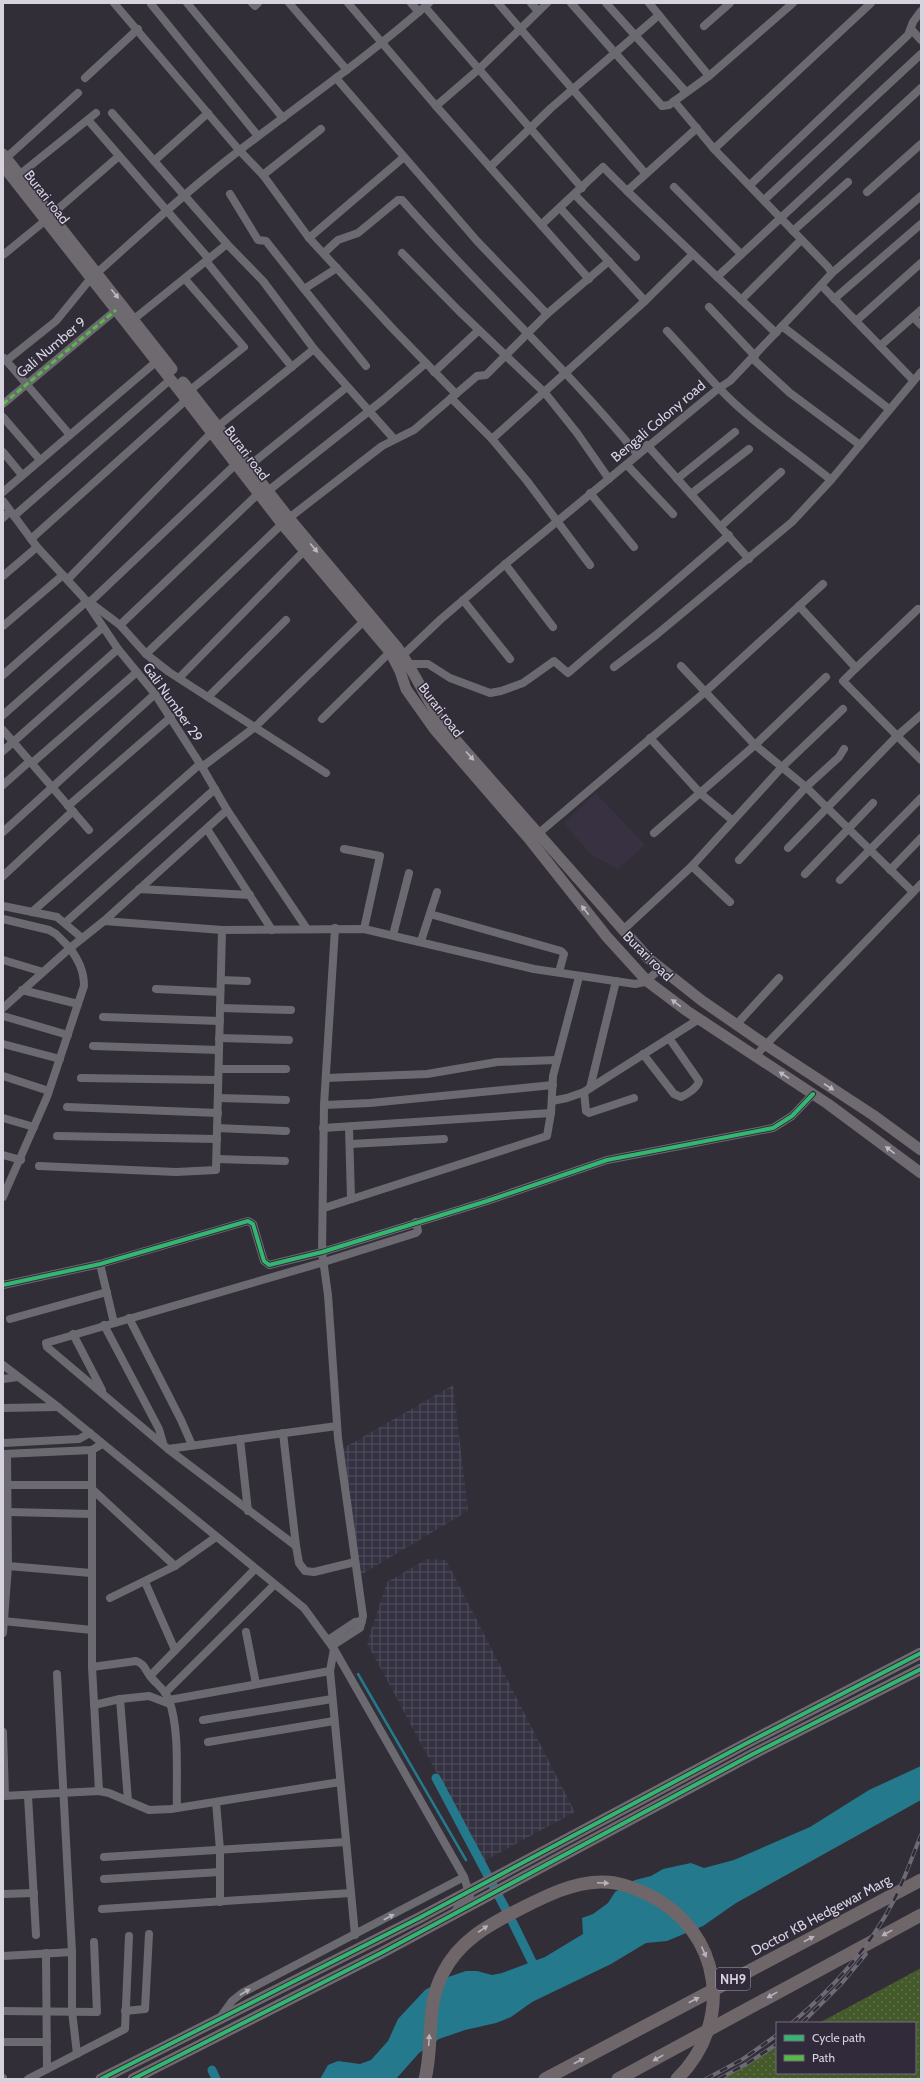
<svg xmlns="http://www.w3.org/2000/svg" width="924" height="2082" font-family="Cabin,sans-serif">
<style>
.industrial{fill:url(#industrial-grid)}
.medical{fill:#373141}
.grass{fill:url(#grass-dots)}
.water{fill:#25798c}
.lines{fill:none;stroke-linecap:round;stroke-linejoin:round}
.stream{stroke:#25798c;stroke-width:2.5}
.canal{stroke:#25798c;stroke-width:9}
.minor{stroke:#6c6a71;stroke-width:8}
.secondary{stroke:#6f6a6f;stroke-width:11}
.trunk{stroke:#6f6669;stroke-width:13}
.rail-casing{stroke:#6c6a72;stroke-width:4}
.rail{stroke:#302a3b;stroke-width:2.5;stroke-dasharray:8;stroke-linecap:butt}
.quiet{stroke:#58b947;stroke-width:3;stroke-dasharray:6 3;stroke-linecap:butt}
.cycleway-casing{stroke:#302a3b;stroke-width:6}
.cycleway{stroke:#33b770;stroke-width:4}
.oneway{fill:#bcb9c2}
.oneway2{fill:#b7b2bb}
.oneway3{fill:#b6b4bd}
.labels{text-anchor:middle;dominant-baseline:central;stroke-width:3;stroke-linejoin:round;paint-order:stroke}
.shield{fill:#302a3b;stroke:#a4a0ad;stroke-width:1}
.shield-label{font-size:13px;font-weight:bold;fill:#d6d3de}
.street-label{font-size:14px;fill:#d6d3de;stroke:#302a3b}
</style>
<defs>
<pattern id="industrial-grid" width="8" height="8" patternUnits="userSpaceOnUse"><rect width="8" height="8" fill="#343242"/><path d="M0 4h8M4 0v8" fill="none" stroke="#514f5d"/></pattern>
<pattern id="grass-dots" width="8" height="8" patternUnits="userSpaceOnUse"><rect width="8" height="8" fill="#455a2a"/><path d="M2 2h.1M6 6h.1" fill="none" stroke="#5f7148" stroke-width="1.8" stroke-linecap="round"/></pattern>
</defs>
<rect width="100%" height="100%" fill="#312e37"/>
<g class="industrial">
<path d="M453 1385 468 1511 357 1577 340 1450Z"/>
<path d="M427 1559 446 1560 575 1812 484 1861 367 1643 387 1582Z"/>
</g>
<path class="medical" d="M596 793 645 845 618 869 590 854 564 823Z"/>
<path class="grass" d="M921 1968V2079H716L777 2046V2073H915V2023H819Z"/>
<path class="water" d="M921 1766V1800L736 1903 703 1926 667 1941 646 1943 611 1964 532 2002 511 2017 496 2023 465 2030 439 2039 419 2053 396 2079H320L328 2065 338 2061 360 2064 371 2060 388 2041 398 2019 425 1990 448 1977 466 1971H477L492 1975 502 1973 545 1957 583 1934 582 1918 593 1914 608 1903 615 1892 635 1880 651 1876 663 1869 691 1863 704 1868 734 1860 810 1827 869 1790Z"/>
<g class="lines">
<path class="stream" d="M358 1674 466 1860"/>
<g class="canal">
<path d="M436 1778 513 1923 536 1970"/>
<path d="M212 2070 216 2079"/>
</g>
<g class="minor">
<path d="M114 3 239 150 263 175 309 238 393 329 456 394"/>
<path d="M187 3 283 118"/>
<path d="M252 3 255 6 258 3"/>
<path d="M289 3 347 70"/>
<path d="M348 3 436 106 479 69 547 3"/>
<path d="M411 3 419 12"/>
<path d="M498 3 645 173"/>
<path d="M531 3 538 11"/>
<path d="M571 3 662 106 669 105 709 76"/>
<path d="M606 3 686 92"/>
<path d="M649 3 709 76 793 3"/>
<path d="M151 4 258 136"/>
<path d="M425 7 582 188"/>
<path d="M704 26 730 3"/>
<path d="M911 29 921 40"/>
<path d="M85 78 138 29"/>
<path d="M336 78 477 241 547 314"/>
<path d="M674 101 714 149 871 3"/>
<path d="M436 106 589 279"/>
<path d="M112 113 227 244 263 281 314 349 394 439"/>
<path d="M88 120 209 259"/>
<path d="M697 128 627 191 776 333"/>
<path d="M714 149 828 267 832 273 821 285"/>
<path d="M6 158 78 93"/>
<path d="M154 161 208 113"/>
<path d="M490 167 551 108 659 15"/>
<path d="M19 175 96 113"/>
<path d="M263 175 321 129"/>
<path d="M750 185 908 35 913 22 921 11"/>
<path d="M674 187 741 254"/>
<path d="M867 192 921 144"/>
<path d="M230 194 258 240 266 241 304 289"/>
<path d="M575 195 636 257"/>
<path d="M764 200 921 54"/>
<path d="M560 208 645 301"/>
<path d="M51 215 119 156"/>
<path d="M541 225 603 167 627 191"/>
<path d="M793 231 848 182"/>
<path d="M309 238 404 157"/>
<path d="M324 253 338 240 358 233 398 200H402C478 287 564 365 637 454"/>
<path d="M402 253 459 311 545 393 577 433 609 479"/>
<path d="M3 255 46 220"/>
<path d="M206 261 292 367"/>
<path d="M337 268 304 289 366 366"/>
<path d="M98 272C144 231 190 188 240 150 304 101 369 56 429 3"/>
<path d="M832 273 921 196"/>
<path d="M717 277 921 88"/>
<path d="M185 279 244 347 189 391"/>
<path d="M834 299 921 224"/>
<path d="M741 300 801 240"/>
<path d="M709 307 755 356"/>
<path d="M913 317 921 325"/>
<path d="M134 319 227 244"/>
<path d="M856 321 921 263"/>
<path d="M782 326 889 409"/>
<path d="M667 331C685 350 701 369 719 388 752 423 793 449 831 480"/>
<path d="M880 346 921 310"/>
<path d="M4 358 70 435"/>
<path d="M752 358 790 393 860 445"/>
<path d="M6 361 56 321 91 278"/>
<path d="M434 372 479 330"/>
<path d="M451 398 492 439 645 301 693 254"/>
<path d="M3 404 116 310"/>
<path d="M3 417 40 460"/>
<path d="M492 439 527 481 590 565"/>
<path d="M647 445 749 559"/>
<path d="M3 452 22 475"/>
<path d="M627 465 673 514"/>
<path d="M249 466 347 387"/>
<path d="M677 479 735 432"/>
<path d="M268 491 383 400 426 363"/>
<path d="M3 492 157 361"/>
<path d="M590 493 634 547"/>
<path d="M691 494 749 449"/>
<path d="M3 501 37 547 83 597 118 649 155 694 202 767 227 810 307 929"/>
<path d="M14 516 171 379"/>
<path d="M3 518 10 511"/>
<path d="M289 518 382 446 414 430 477 376 486 375 547 314 609 261"/>
<path d="M721 526 781 472"/>
<path d="M31 539 186 400"/>
<path d="M505 564 553 627"/>
<path d="M3 576 37 547"/>
<path d="M68 579 217 427 314 349"/>
<path d="M463 600 510 659"/>
<path d="M88 601 120 625 146 654 169 672 326 773"/>
<path d="M90 602 236 464"/>
<path d="M799 606 856 668 918 609"/>
<path d="M120 625 259 493"/>
<path d="M3 626 63 575"/>
<path d="M146 654 282 524"/>
<path d="M403 655 441 619 503 566 719 388 730 381 821 285 913 380"/>
<path d="M410 664H428L450 678 490 693 501 691 523 683 554 661 568 673 729 535"/>
<path d="M681 666 755 745 826 677"/>
<path d="M614 667 656 635 792 522 831 480 921 372"/>
<path d="M856 668 843 681 921 760"/>
<path d="M3 675 86 602"/>
<path d="M179 678 305 550"/>
<path d="M208 697 286 620"/>
<path d="M3 715 103 627"/>
<path d="M322 719 390 652"/>
<path d="M3 730 89 830"/>
<path d="M650 738 700 793 732 820"/>
<path d="M3 751 118 649"/>
<path d="M32 763 137 672"/>
<path d="M202 767 255 727 364 621"/>
<path d="M3 785 30 761"/>
<path d="M68 806 171 717"/>
<path d="M207 829 272 930"/>
<path d="M3 832 155 694"/>
<path d="M539 833 705 692 823 584"/>
<path d="M654 833 755 745 806 787 913 892"/>
<path d="M788 848 897 736 921 715"/>
<path d="M344 849 380 856 364 929"/>
<path d="M739 860 806 787 839 757 844 749"/>
<path d="M692 866 730 902"/>
<path d="M890 870 921 838"/>
<path d="M805 874 873 803"/>
<path d="M3 876 73 811"/>
<path d="M840 880 921 798"/>
<path d="M139 889 250 895"/>
<path d="M3 906 57 917 82 938"/>
<path d="M32 912 200 764"/>
<path d="M430 914 561 951 564 954 559 972"/>
<path d="M3 919 49 930 56 934 70 948 104 921 222 930 364 929 534 969 635 984 645 982 660 969"/>
<path d="M104 921 227 810"/>
<path d="M66 922 215 789"/>
<path d="M623 930 692 866 782 767 843 709"/>
<path d="M393 935 409 873"/>
<path d="M421 941 437 892"/>
<path d="M3 960 43 972"/>
<path d="M221 980 247 981"/>
<path d="M156 989 220 992"/>
<path d="M22 990 78 1004"/>
<path d="M3 1008 70 948C78 960 84 970 84 986L47 1097 3 1197"/>
<path d="M220 1008 291 1010"/>
<path d="M3 1016 68 1035"/>
<path d="M103 1017 220 1021"/>
<path d="M736 1025 779 978"/>
<path d="M219 1038 289 1040"/>
<path d="M3 1044 60 1059"/>
<path d="M93 1046 219 1050"/>
<path d="M643 1054 674 1094 681 1097C688 1094 697 1088 699 1081L669 1038"/>
<path d="M755 1056 921 884"/>
<path d="M219 1069H286"/>
<path d="M3 1076 49 1091"/>
<path d="M81 1078 218 1080"/>
<path d="M326 1078 427 1074 497 1062 557 1060"/>
<path d="M590 1088 616 981"/>
<path d="M584 1092 586 1111 589 1113 634 1098"/>
<path d="M218 1098 286 1100"/>
<path d="M552 1101 567 1098 584 1092 699 1019"/>
<path d="M324 1105 370 1103 553 1085"/>
<path d="M67 1107 218 1113"/>
<path d="M3 1118 34 1127"/>
<path d="M349 1127 351 1199"/>
<path d="M217 1128 286 1131"/>
<path d="M323 1128 551 1113"/>
<path d="M57 1136 217 1139"/>
<path d="M350 1144 444 1139"/>
<path d="M3 1155 21 1160"/>
<path d="M217 1159 285 1161"/>
<path d="M39 1166 176 1172 216 1170 222 930"/>
<path d="M324 1208 547 1136 551 1113 553 1076 579 977"/>
<path d="M100 1264 114 1323"/>
<path d="M3 1285 100 1264 248 1221 253 1224 264 1261 269 1265 273 1264 322 1252 487 1201 607 1160 773 1128 792 1116 813 1094"/>
<path d="M129 1318 181 1420 192 1445"/>
<path d="M10 1319 107 1292"/>
<path d="M104 1325 159 1429 163 1443"/>
<path d="M73 1334 102 1390"/>
<path d="M3 1365 58 1407 304 1608 334 1649 464 1877 470 1896 459 1905 455 1912"/>
<path d="M3 1379 18 1377"/>
<path d="M3 1408 58 1407"/>
<path d="M337 1426 168 1449 47 1347 46 1343 324 1262 416 1233 418 1231 416 1222"/>
<path d="M283 1433 296 1546"/>
<path d="M240 1439 248 1511"/>
<path d="M3 1443 79 1439 90 1433"/>
<path d="M168 1449 296 1546 299 1563 305 1571 314 1572 355 1562"/>
<path d="M92 1450V1667L99 1791"/>
<path d="M3 1454 92 1450 102 1444"/>
<path d="M7 1485H92"/>
<path d="M93 1490 175 1566"/>
<path d="M8 1512 92 1514"/>
<path d="M8 1566 91 1573"/>
<path d="M145 1582 175 1650"/>
<path d="M110 1598 175 1566 216 1537"/>
<path d="M3 1621 92 1630"/>
<path d="M246 1632 256 1684"/>
<path d="M3 1633 8 1566 7 1454"/>
<path d="M328 1640 355 1622 362 1621"/>
<path d="M332 1646 360 1628 363 1616 338 1438 328 1295 322 1252 324 1105 335 928"/>
<path d="M334 1649 330 1671 355 1935"/>
<path d="M92 1667 136 1661C145 1664 145 1670 150 1676 156 1684 166 1690 169 1700 180 1730 176 1776 177 1808"/>
<path d="M57 1674 72 1952V2011L77 2054"/>
<path d="M150 1676 255 1569"/>
<path d="M165 1693 274 1585"/>
<path d="M120 1699 128 1801"/>
<path d="M169 1700 330 1671"/>
<path d="M94 1705 120 1699 149 1696 170 1704"/>
<path d="M203 1720 332 1699"/>
<path d="M3 1732 5 1796"/>
<path d="M208 1742 334 1721"/>
<path d="M3 1796 99 1791 109 1793 149 1810 171 1809 340 1782"/>
<path d="M28 1796 36 1935"/>
<path d="M216 1802 220 1850V1902"/>
<path d="M104 1857 346 1842"/>
<path d="M104 1879 220 1872"/>
<path d="M3 1894 34 1893"/>
<path d="M102 1909 351 1893"/>
<path d="M46 1953 47 2069"/>
<path d="M3 1956 72 1952"/>
<path d="M3 2011 97 2012 94 1942"/>
<path d="M125 2011 145 2009 149 1934"/>
<path d="M219 2019 232 2001 242 1993 464 1877"/>
<path d="M3 2042H47"/>
<path d="M3 2078V2079"/>
<path d="M28 2079 125 2029 129 1936"/>
</g>
<g class="secondary">
<path d="M3 154 172 369"/>
<path d="M3 166 182 394 282 524 390 652 400 671 406 689 435 730 530 840 607 937 647 981 687 1011 828 1104 921 1173"/>
<path d="M183 382 289 518 397 647C416 674 428 704 447 730L648 958 701 1000 766 1045 873 1115 921 1150"/>
<path d="M101 2079 419 1918 745 1744 921 1653"/>
<path d="M133 2079 383 1952 753 1754 921 1669"/>
</g>
<g class="trunk">
<path d="M425 2079C434 2044 425 2006 443 1973 459 1941 487 1926 518 1910 544 1897 570 1883 600 1882 616 1881 635 1888 649 1895 722 1931 735 2022 677 2079"/>
<path d="M545 2079 921 1880"/>
<path d="M618 2079 921 1915"/>
</g>
<g class="rail-casing">
<g id="rail">
<path d="M792 2023C831 1990 869 1948 893 1902 904 1881 912 1857 921 1835"/>
<path d="M802 2023 842 1983 866 1954"/>
<path d="M706 2079 743 2059 777 2035"/>
<path d="M719 2079 748 2063 777 2044"/>
</g>
</g>
<use href="#rail" class="rail"/>
<path class="quiet" d="M3 404 116 310"/>
<g class="cycleway-casing">
<g id="cycleway">
<path d="M3 1285 100 1264 248 1221 253 1224 264 1261 269 1265 273 1264 322 1252 487 1201 607 1160 773 1128 792 1116 813 1094"/>
<path d="M101 2079 419 1918 745 1744 921 1653"/>
<path d="M133 2079 383 1952 753 1754 921 1669"/>
</g>
</g>
<use href="#cycleway" class="cycleway"/>
</g>
<defs><path id="oneway-solid" d="M-6-.8H1V-3.2L6.5 0L1 3.2V.8H-6Z"/></defs>
<g class="oneway">
<use href="#oneway-solid" transform="translate(115 294) rotate(52)"/>
<use href="#oneway-solid" transform="translate(314 548) rotate(50)"/>
<use href="#oneway-solid" transform="translate(470 756) rotate(48)"/>
<use href="#oneway-solid" transform="translate(585 910) rotate(-129)"/>
<use href="#oneway-solid" transform="translate(676 1003) rotate(-143)"/>
<use href="#oneway-solid" transform="translate(784 1075) rotate(-147)"/>
<use href="#oneway-solid" transform="translate(829 1087) rotate(33)"/>
<use href="#oneway-solid" transform="translate(890 1150) rotate(-143)"/>
</g>
<g class="oneway2">
<use href="#oneway-solid" transform="translate(603 1883) rotate(2)"/>
<use href="#oneway-solid" transform="translate(483 1929) rotate(-34)"/>
<use href="#oneway-solid" transform="translate(887 1933) rotate(151)"/>
<use href="#oneway-solid" transform="translate(809 1939) rotate(-28)"/>
<use href="#oneway-solid" transform="translate(704 1952) rotate(66)"/>
<use href="#oneway-solid" transform="translate(772 1995) rotate(151)"/>
<use href="#oneway-solid" transform="translate(694 2000) rotate(-28)"/>
<use href="#oneway-solid" transform="translate(429 2040) rotate(-87)"/>
<use href="#oneway-solid" transform="translate(658 2058) rotate(151)"/>
<use href="#oneway-solid" transform="translate(579 2061) rotate(-28)"/>
</g>
<g class="oneway3">
<use href="#oneway-solid" transform="translate(389 1917) rotate(-28)"/>
<use href="#oneway-solid" transform="translate(245 1992) rotate(-30)"/>
</g>
<g class="labels">
<rect class="shield" x="716" y="1968" width="34" height="22" rx="3"/>
<g class="shield-label">
<text x="733" y="1979">NH9</text>
</g>
<g class="street-label">
<text transform="translate(47 197) rotate(52)">Burari road</text>
<text transform="translate(51 347) rotate(-40)">Gali Number 9</text>
<text transform="translate(658 421) rotate(-40)">Bengali Colony road</text>
<text transform="translate(247 453) rotate(53)">Burari road</text>
<text transform="translate(173 702) rotate(55)">Gali Number 29</text>
<text transform="translate(441 710) rotate(53)">Burari road</text>
<text transform="translate(648 956) rotate(45)">Burari road</text>
<text transform="translate(821 1915) rotate(-28)">Doctor KB Hedgewar Marg</text>
</g>
</g>
<rect width="924" height="2082" fill="none" stroke="#d6d3de" stroke-width="8"/>
<rect x="776" y="2022" width="140" height="52" fill="#302a3b" stroke="#726e7c"/>
<rect x="784" y="2035" width="20" height="6" fill="#33b770" stroke="#726e7c"/>
<text x="812" y="2042" font-size="12" fill="#d6d3de">Cycle path</text>
<rect x="784" y="2055" width="20" height="6" fill="#58b947" stroke="#726e7c"/>
<text x="812" y="2062" font-size="12" fill="#d6d3de">Path</text>
</svg>
